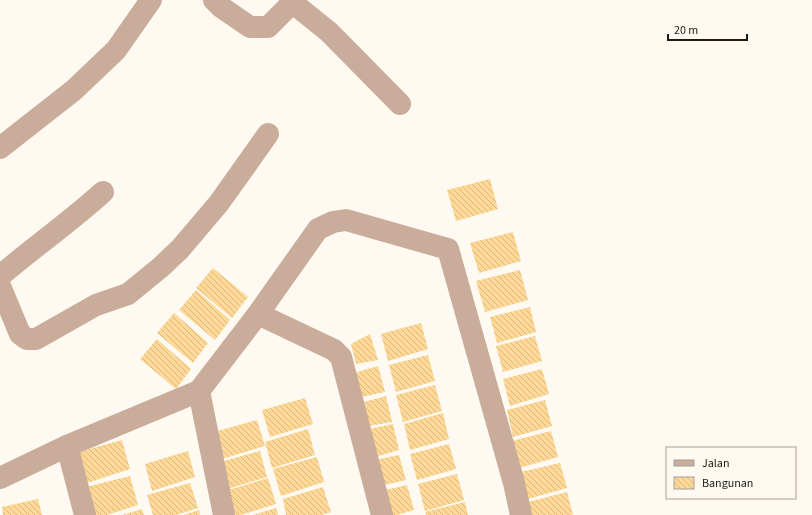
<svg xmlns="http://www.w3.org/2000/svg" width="812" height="515" font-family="'Source Sans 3',sans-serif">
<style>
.building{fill:url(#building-back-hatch)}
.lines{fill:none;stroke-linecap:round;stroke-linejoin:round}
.minor{stroke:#caac9b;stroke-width:22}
</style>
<defs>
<pattern id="building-back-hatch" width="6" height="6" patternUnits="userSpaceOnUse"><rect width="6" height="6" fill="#fed896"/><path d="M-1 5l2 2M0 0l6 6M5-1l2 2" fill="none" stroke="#d9b980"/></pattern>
</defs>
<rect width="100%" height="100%" fill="#fffaf1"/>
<g class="building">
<path d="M490 179 498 209 456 221 447 190Z"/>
<path d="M513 232 521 261 479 273 470 243Z"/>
<path d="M213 268 248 297 232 318 196 288Z"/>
<path d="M520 270 528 300 485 312 476 281Z"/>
<path d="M196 290 230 320 215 340 179 310Z"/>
<path d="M530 307 536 332 497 343 490 317Z"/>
<path d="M174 313 208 343 193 363 157 333Z"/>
<path d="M421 323 428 349 388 361 381 334Z"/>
<path d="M370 334 378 360 356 364 351 344Z"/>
<path d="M535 336 542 361 503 372 496 346Z"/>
<path d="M157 339 191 369 176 389 140 359Z"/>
<path d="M428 355 435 381 396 392 389 365Z"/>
<path d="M378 366 385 392 357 398 351 374Z"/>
<path d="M542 369 549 394 510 406 503 379Z"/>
<path d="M435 385 442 411 403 422 396 395Z"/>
<path d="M386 396 392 422 363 427 357 404Z"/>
<path d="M305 398 313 424 270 437 262 410Z"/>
<path d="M545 400 552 426 513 437 507 410Z"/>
<path d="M443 413 449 439 410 450 404 424Z"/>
<path d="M257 420 265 446 222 459 214 432Z"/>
<path d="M393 424 399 450 372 458 364 430Z"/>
<path d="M308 429 315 455 272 468 265 442Z"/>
<path d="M551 431 558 457 519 468 512 441Z"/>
<path d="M122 440 130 469 84 484 75 453Z"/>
<path d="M449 444 456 469 417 480 410 454Z"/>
<path d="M188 451 195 477 152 491 145 464Z"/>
<path d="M260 451 267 477 224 490 217 463Z"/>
<path d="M399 455 406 480 376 487 370 461Z"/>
<path d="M317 457 324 482 281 496 273 469Z"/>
<path d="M560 463 567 488 528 499 521 472Z"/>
<path d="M457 474 464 500 425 511 418 484Z"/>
<path d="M130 476 138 505 107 515H90L82 488Z"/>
<path d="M268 478 276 504 241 515H232L225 491Z"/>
<path d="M190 483 198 508 176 515H153L147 495Z"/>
<path d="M407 485 414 510 397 515H384L377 492Z"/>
<path d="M323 487 331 512 322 515H286L283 499Z"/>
<path d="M567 492 573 515H531L528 502Z"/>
<path d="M38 499 42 515H3L2 507Z"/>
<path d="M465 502 468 515H426L425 512Z"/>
<path d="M276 508 278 515H253Z"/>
<path d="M142 509 144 515H122Z"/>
<path d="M199 510 200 515H183Z"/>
</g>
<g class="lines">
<g class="minor">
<path d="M214 0 221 7 250 27H268L295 0"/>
<path d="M293 3 329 32 400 104"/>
<path d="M0 148 74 90 116 50 151 0"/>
<path d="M0 276C34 247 70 222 103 192"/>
<path d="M0 286 20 334 27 339H36L96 305 128 294 161 267 180 249 219 203 268 134"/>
<path d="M258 314 334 350 341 357 382 515"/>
<path d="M199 391 224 515"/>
<path d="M67 446 85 515"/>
<path d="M0 478 67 446 199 391 258 314 318 229 333 222 346 220 448 249 514 483 521 515"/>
</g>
</g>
<rect x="666" y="447" width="130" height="52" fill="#fffaf1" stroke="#a4a099"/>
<rect x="674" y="460" width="20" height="6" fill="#caac9b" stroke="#a4a099"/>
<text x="702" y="467" font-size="12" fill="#1c1914">Jalan</text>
<rect x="674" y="477" width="20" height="12" fill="url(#building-back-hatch)" stroke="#a4a099"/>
<text x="702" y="487" font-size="12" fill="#1c1914">Bangunan</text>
<path d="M668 34v6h79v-6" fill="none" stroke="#1c1914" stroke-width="2"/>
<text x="674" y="34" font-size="12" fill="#1c1914" stroke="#fffaf1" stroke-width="3" paint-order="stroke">20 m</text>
</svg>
